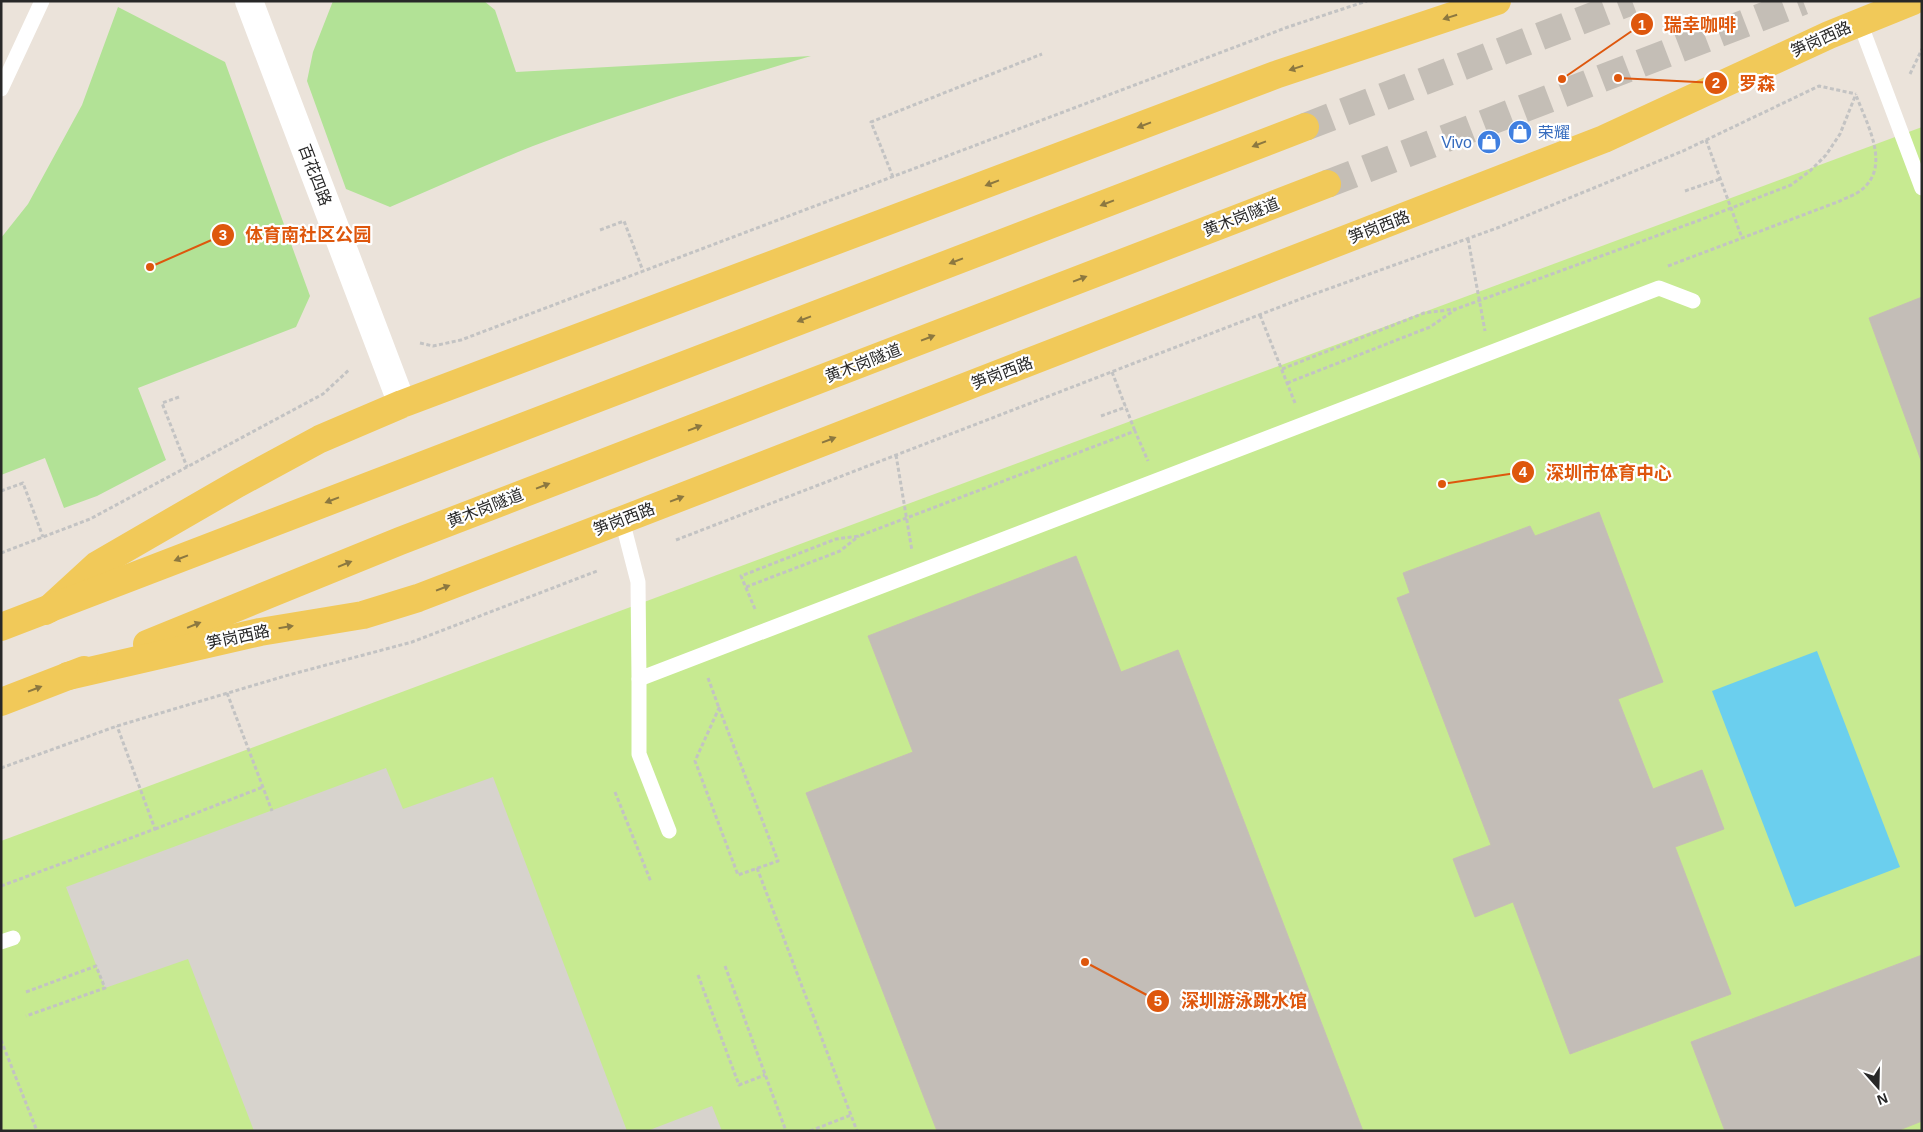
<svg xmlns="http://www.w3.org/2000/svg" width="1923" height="1132" font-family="Arial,'Noto Sans SC',sans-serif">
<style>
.green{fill:#b2e296}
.pitch{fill:#c7ea91}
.plaza{fill:#d7d3cd}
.water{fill:#6bcfee}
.building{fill:#c3bdb7;stroke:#c6bfb4}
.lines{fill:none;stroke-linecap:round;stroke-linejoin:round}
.primary-tunnel{stroke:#c4beb6;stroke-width:28;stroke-dasharray:28 14;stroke-linecap:butt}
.path{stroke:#c3c3c3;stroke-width:3;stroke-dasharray:4 2.5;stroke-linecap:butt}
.lane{stroke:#fff;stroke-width:15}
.secondary{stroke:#fff;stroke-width:28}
.primary{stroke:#f1c959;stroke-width:28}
.oneway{fill:#8c7840}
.labels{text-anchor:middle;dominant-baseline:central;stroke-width:4.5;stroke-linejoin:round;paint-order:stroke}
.street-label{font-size:16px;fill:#282828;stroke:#fff}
.shop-label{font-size:16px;fill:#366cbe;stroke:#fff;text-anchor:start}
.leader{fill:none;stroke:#de570d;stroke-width:2}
.callout-dot{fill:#de570d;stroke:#fff;stroke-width:2}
.mark-label{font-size:15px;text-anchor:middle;font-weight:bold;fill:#fff}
.callout-label{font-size:18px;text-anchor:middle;font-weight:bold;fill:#de570d;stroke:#fff;stroke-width:4.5;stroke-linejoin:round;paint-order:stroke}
</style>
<rect width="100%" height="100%" fill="#ebe3da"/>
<g class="green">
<path d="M333 1H484L495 10 516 72 811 56C717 84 624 112 533 146 485 165 438 187 390 207L346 189 307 81 313 52Z"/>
<path d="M118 7 225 62 310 296 296 327 138 388 166 460 97 496 64 508 45 458 1 475V238L28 204 82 105Z"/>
</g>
<path class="pitch" d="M1922 127V1131H1V841Z"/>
<g class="plaza">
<path d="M386 768 403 809 493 777 627 1131H254L188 959 105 988 66 887Z"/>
<path d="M712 1106 722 1131H647Z"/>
</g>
<path class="water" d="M1817 651 1900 867 1795 907 1712 691Z"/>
<g class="building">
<path d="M1922 297V463L1869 318Z"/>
<path d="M1599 512 1663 682 1618 699 1653 789 1702 770 1724 829 1675 847 1731 994 1570 1054 1513 902 1475 917 1453 859 1491 845 1397 598 1410 593 1403 573 1530 526 1535 536Z"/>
<path d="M1076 556 1121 672 1178 650 1363 1131H937L806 793 913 752 868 636Z"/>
<path d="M1922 955V1121L1897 1131H1725L1691 1042Z"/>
</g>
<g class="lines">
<g class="primary-tunnel">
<path d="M1305 127 1632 1"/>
<path d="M1327 184 1803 1"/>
</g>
<g class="path">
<path d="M1910 74 1922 49"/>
<path d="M1706 140 1742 238"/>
<path d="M893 177 871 122 1042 54"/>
<path d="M1685 191 1720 179"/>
<path d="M600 230 624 221 643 271"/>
<path d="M1468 239 1485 331"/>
<path d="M1668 266 1840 201C1845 198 1852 196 1857 193 1894 170 1867 125 1856 95"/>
<path d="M1260 315 1295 403"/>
<path d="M420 343 433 346 461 340 1288 27 1367 1"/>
<path d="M1282 369 1424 313 1455 309"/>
<path d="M1112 372 1135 431"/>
<path d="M1287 383 1430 327 1456 309 1700 220 1791 185 1810 171 1826 155 1840 134 1856 94"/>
<path d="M179 397 162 403 187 467"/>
<path d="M1101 416 1126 407"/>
<path d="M896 455 912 551"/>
<path d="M1 491 23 483 43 537"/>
<path d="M676 540 1303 298 1497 228 1683 151 1819 86 1856 94"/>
<path d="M1 553 90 519 323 394 350 369"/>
<path d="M746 587 840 551 859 536"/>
<path d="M755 609 741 576 836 539 859 536 1135 431 1148 461"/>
<path d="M708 678 719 708"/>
<path d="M227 693 272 811"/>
<path d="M719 708 778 861 738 875 695 761Z"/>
<path d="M1 768 117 726 285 676 412 642 597 571"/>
<path d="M615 792 651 882"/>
<path d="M155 829 263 787"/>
<path d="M757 868 857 1131"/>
<path d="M1 886 155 829 117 726"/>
<path d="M725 966 786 1131"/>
<path d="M698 975 739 1085 765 1075"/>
<path d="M26 992 96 966 105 988 26 1016"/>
<path d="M1 1040 37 1131"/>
<path d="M810 1131 851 1115"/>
</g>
<g class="lane">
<path d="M1860 23 1922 188"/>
<path d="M1 89 42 1"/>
<path d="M622 520 638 582 639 679 1659 288 1693 301"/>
<path d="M639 679V754L669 831"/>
<path d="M1 942 13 938"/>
</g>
<path class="secondary" d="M249 1 402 404"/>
<g class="primary">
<path d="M45 611 49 609 97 565 237 484 320 439 402 404 1278 74 1497 1"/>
<path d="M1 627 1305 127"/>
<path d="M147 644 400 541 1327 184"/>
<path d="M68 676 260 632 363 615 418 598 622 520 1604 139 1829 35 1913 1"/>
<path d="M1 702 84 670"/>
</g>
</g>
<defs><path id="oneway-solid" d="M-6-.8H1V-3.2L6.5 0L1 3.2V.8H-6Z" transform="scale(1.25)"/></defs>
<g class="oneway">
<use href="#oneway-solid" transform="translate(1450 17) rotate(162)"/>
<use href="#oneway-solid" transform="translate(1296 68) rotate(162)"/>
<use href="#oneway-solid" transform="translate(1144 125) rotate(159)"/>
<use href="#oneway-solid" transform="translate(1259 144) rotate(159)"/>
<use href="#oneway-solid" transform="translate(992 183) rotate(159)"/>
<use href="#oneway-solid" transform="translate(1107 203) rotate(159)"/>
<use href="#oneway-solid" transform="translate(956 261) rotate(159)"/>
<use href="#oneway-solid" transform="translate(1080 279) rotate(-21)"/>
<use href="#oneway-solid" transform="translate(804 319) rotate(159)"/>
<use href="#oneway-solid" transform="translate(928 338) rotate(-21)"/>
<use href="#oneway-solid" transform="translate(695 428) rotate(-21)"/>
<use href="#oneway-solid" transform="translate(829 440) rotate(-21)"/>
<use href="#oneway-solid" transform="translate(543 486) rotate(-21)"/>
<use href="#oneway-solid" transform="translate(677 499) rotate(-21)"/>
<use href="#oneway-solid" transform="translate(332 500) rotate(159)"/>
<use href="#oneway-solid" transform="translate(181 558) rotate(159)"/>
<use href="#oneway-solid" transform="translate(345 564) rotate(-22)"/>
<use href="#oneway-solid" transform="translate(443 588) rotate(-21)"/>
<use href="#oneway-solid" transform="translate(194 625) rotate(-22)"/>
<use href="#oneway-solid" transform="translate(286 627) rotate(-9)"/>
<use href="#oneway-solid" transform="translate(35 689) rotate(-21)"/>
</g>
<defs>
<g id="shop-disc" transform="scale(1.25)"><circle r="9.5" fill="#3f7fe0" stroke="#fff"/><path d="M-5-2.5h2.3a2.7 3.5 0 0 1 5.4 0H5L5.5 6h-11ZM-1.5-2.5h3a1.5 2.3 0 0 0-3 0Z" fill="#fff"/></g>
</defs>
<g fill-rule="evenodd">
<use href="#shop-disc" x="1520" y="132"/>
<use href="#shop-disc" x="1489" y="142"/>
</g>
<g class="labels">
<g class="street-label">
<text transform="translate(1821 39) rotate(-24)">笋岗西路</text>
<text transform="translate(315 175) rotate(69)">百花四路</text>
<text transform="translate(1241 217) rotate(-21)">黄木岗隧道</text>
<text transform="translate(1379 227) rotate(-21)">笋岗西路</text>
<text transform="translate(863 363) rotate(-21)">黄木岗隧道</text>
<text transform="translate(1002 373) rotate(-21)">笋岗西路</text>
<text transform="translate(485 508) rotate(-21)">黄木岗隧道</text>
<text transform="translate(624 519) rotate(-21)">笋岗西路</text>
<text transform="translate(238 637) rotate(-12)">笋岗西路</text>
</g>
<g class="shop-label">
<text x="1538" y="132">荣耀</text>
<text x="1472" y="142" text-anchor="end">Vivo</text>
</g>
</g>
<path class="leader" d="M1562 79L1642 24M1618 78L1716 83M150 267L223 235M1442 484L1523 472M1085 962L1158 1001"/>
<g class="callout-dot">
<circle cx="1562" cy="79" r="5"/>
<circle cx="1618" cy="78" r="5"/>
<circle cx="150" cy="267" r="5"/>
<circle cx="1442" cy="484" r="5"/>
<circle cx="1085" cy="962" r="5"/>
<circle cx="1642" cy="24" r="12"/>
<circle cx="1716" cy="83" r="12"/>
<circle cx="223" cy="235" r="12"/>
<circle cx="1523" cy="472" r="12"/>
<circle cx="1158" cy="1001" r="12"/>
</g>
<g class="mark-label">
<text x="1642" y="30">1</text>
<text x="1716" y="88">2</text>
<text x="223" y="240">3</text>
<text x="1523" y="477">4</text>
<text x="1158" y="1006">5</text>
</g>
<g class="callout-label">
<text x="1700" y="31">瑞幸咖啡</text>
<text x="1757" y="90">罗森</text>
<text x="308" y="241">体育南社区公园</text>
<text x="1609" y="479">深圳市体育中心</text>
<text x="1244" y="1007">深圳游泳跳水馆</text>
</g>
<rect width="1923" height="1132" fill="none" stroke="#282828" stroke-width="5"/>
<g transform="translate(1878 1087) rotate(160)" stroke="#ffffff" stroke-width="4" paint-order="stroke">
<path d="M0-4L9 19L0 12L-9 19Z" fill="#282828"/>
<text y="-8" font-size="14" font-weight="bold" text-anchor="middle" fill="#282828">N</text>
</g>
</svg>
